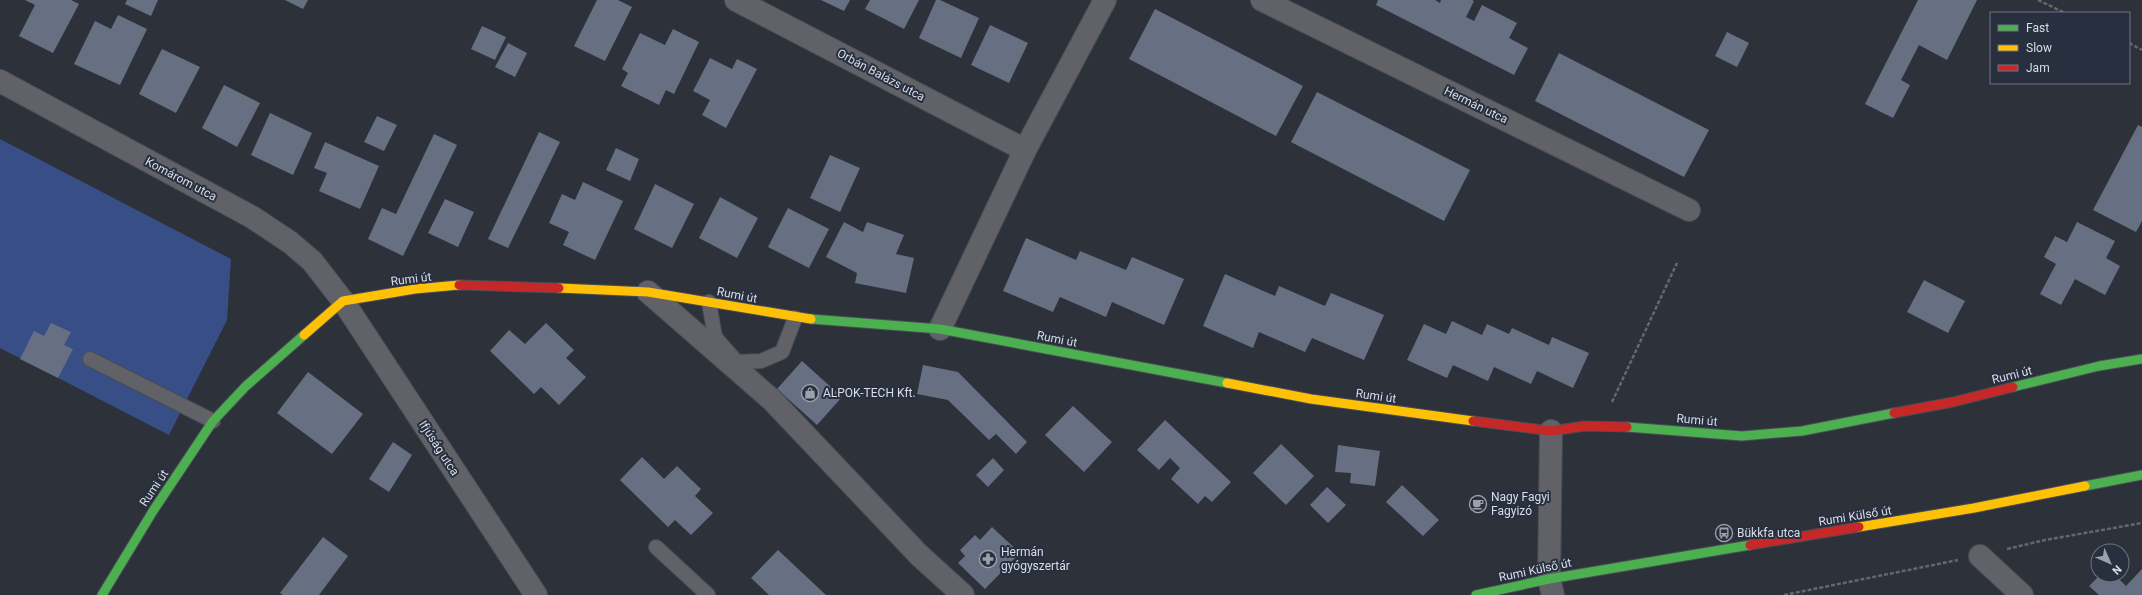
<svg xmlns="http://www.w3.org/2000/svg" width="2142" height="595" font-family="Roboto,sans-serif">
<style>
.green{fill:#374e86}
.building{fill:#676f82}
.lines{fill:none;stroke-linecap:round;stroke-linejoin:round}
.lane-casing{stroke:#494d55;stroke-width:16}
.street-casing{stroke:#494d55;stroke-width:24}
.fast-casing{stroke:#494d55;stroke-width:11}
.slow-casing{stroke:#494d55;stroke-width:11}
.jam-casing{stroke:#494d55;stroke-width:11}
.path{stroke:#65676b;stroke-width:2.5;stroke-dasharray:4 2;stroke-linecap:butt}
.lane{stroke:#616267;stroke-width:14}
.street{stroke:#616267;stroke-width:22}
.fast{stroke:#4caf50;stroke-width:9}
.slow{stroke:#ffc107;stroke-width:9}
.jam{stroke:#c62828;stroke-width:9}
.labels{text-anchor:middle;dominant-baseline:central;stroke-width:4;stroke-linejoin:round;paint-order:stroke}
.street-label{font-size:12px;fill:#d8dde7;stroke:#282f3f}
.poi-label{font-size:12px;fill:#d8dde7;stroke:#282f3f;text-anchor:start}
</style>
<rect width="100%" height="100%" fill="#2d313a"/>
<path class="green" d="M0 139 231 259 227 320 169 435 0 348Z"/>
<g class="building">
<path d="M25 0H71L79 4 53 53 19 36 35 5Z"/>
<path d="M127 0H158L151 16 125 4Z"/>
<path d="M285 0H308L303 9Z"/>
<path d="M597 0H618L632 7 605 61 574 46Z"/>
<path d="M821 0H850L844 11Z"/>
<path d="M870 0H919L904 29 865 9Z"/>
<path d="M936 0H940L979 18 961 58 919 38Z"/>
<path d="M1378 0H1435L1440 3 1441 0H1472L1474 1 1466 17 1474 21 1482 5 1517 23 1509 38 1528 48 1514 75 1376 5Z"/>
<path d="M1918 0H1977L1947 60 1919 45 1901 80 1910 85 1893 118 1865 104Z"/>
<path d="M1155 9 1303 86 1276 136 1129 59Z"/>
<path d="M118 15 147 29 120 85 74 64 95 21 111 29Z"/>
<path d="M990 25 1028 43 1009 83 971 65Z"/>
<path d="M482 26 506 37 495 60 471 49Z"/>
<path d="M673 29 699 42 674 94 666 90 659 105 621 86 628 73 622 69 640 33 665 45Z"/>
<path d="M1727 32 1749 43 1737 67 1715 56Z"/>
<path d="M508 43 527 53 515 77 495 67Z"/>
<path d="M162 49 200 67 176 113 139 94Z"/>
<path d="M1559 53 1709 130 1684 177 1535 101Z"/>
<path d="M710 58 732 69 737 59 757 69 726 128 702 115 710 100 693 91Z"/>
<path d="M224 85 260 103 237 147 202 128Z"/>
<path d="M1317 92 1470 170 1444 221 1291 142Z"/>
<path d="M270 113 312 133 293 175 251 155Z"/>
<path d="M377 116 397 125 384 151 364 142Z"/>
<path d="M2138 125 2142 127V221L2136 232 2093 210Z"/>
<path d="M539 132 560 142 508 248 488 239Z"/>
<path d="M434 134 457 145 403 256 368 239 382 208 396 214Z"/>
<path d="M325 142 379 166 360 209 319 191 327 173 314 168Z"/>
<path d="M616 148 639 159 630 181 606 170Z"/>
<path d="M830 155 860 168 840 212 810 198Z"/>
<path d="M583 182 623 201 595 260 563 245 569 232 549 223 562 194 575 200Z"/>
<path d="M655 184 694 204 672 248 634 229Z"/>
<path d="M720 197 758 218 737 258 699 238Z"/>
<path d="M445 199 474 212 458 247 428 233Z"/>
<path d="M788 208 829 229 809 268 768 247Z"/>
<path d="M844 222 863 232 867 222 904 235 896 254 914 258 906 293 855 283 857 273 826 257Z"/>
<path d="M2077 222 2115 241 2106 258 2120 266 2105 295 2075 279 2061 305 2040 294 2056 264 2044 257 2055 236 2067 242Z"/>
<path d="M1026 238 1076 260 1080 251 1126 270 1132 257 1184 279 1164 325 1112 302 1106 317 1060 297 1053 312 1003 291Z"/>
<path d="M1225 274 1275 296 1279 286 1325 306 1331 293 1384 315 1364 360 1312 338 1305 352 1259 332 1253 348 1203 326Z"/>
<path d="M1924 280 1965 301 1948 333 1907 312Z"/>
<path d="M1452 321 1482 335 1487 324 1509 334 1512 328 1549 345 1552 337 1589 353 1573 388 1537 371 1531 384 1494 367 1488 381 1453 365 1447 378 1407 360 1424 324 1446 334Z"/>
<path d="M51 323 71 332 64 345 73 349 58 378 20 359 34 331 44 336Z"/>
<path d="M546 323 574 350 566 358 586 377 559 405 541 387 534 394 490 351 509 330 525 344Z"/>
<path d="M802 361 842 397 817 425 777 389Z"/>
<path d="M923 365 958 372 1027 442 1016 454 996 434 989 440 948 400 917 394Z"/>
<path d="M308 372 363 414 332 454 277 413Z"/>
<path d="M1073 406 1112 442 1084 472 1045 435Z"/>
<path d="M1165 420 1231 482 1212 502 1205 496 1198 504 1171 479 1180 468 1170 458 1159 470 1137 450Z"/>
<path d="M393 442 412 455 389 492 369 479Z"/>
<path d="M1281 444 1314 476 1286 505 1253 473Z"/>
<path d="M1338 445 1380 451 1375 486 1350 483 1351 473 1335 472Z"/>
<path d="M642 457 664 479 677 466 701 489 695 496 713 513 691 535 675 520 668 527 620 480Z"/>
<path d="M993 458 1004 470 988 487 976 475Z"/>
<path d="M1402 485 1439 520 1423 536 1386 502Z"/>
<path d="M1327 487 1346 505 1328 523 1310 505Z"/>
<path d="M992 527 1020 553 985 589 958 563 965 556 960 550 975 535 980 540Z"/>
<path d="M323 537 348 556 319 595H283L280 593Z"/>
<path d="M778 550 826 595H769L751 578Z"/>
<path d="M2142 569V595H2099L2089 586 2100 575H2115L2126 586Z"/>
</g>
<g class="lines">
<g class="lane-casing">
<g id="lane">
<path d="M709 302 715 337 737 362 761 361 782 352 795 318"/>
<path d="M90 359 213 421"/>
<path d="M656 547 708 595"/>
</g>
</g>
<g class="street-casing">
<g id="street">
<path d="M736 0 1025 150"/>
<path d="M1262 0 1689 210"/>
<path d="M0 81 252 217 291 243 312 261 343 301 536 595"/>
<path d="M648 292 772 400 919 555 963 595"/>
<path d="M940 329 1025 150 1105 0"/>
<path d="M1551 431 1549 579 1553 595"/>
<path d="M1980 556 2022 595"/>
</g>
</g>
<g class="fast-casing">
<g id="fast">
<path d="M811 319 940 329 1227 383"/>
<path d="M2013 387 2099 366 2142 359"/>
<path d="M1627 427 1742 436 1802 431 1894 413"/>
<path d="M2085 486 2142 475"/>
<path d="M102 595 153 511 213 421 246 386 304 335"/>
<path d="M1476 595 1549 579 1750 545"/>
</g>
</g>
<g class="slow-casing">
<g id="slow">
<path d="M559 288 648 292 811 319"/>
<path d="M304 335 343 301 415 289 459 285"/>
<path d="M1227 383 1311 399 1473 421"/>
<path d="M1859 527 1974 508 2085 486"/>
</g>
</g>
<g class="jam-casing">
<g id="jam">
<path d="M459 285 559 288"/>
<path d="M1894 413 1953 402 2013 387"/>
<path d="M1473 421 1551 431 1585 426 1627 427"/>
<path d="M1750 545 1859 527"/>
</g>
</g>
<g class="path">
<path d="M2038 0 2065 13"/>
<path d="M2129 43 2142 50"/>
<path d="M1612 402 1677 263"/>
<path d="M2007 549 2045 540 2142 523"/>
<path d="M1784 595 1958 560"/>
</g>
<use href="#lane" class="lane"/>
<use href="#street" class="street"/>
<use href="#fast" class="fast"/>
<use href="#slow" class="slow"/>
<use href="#jam" class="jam"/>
</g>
<defs>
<g id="shop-ring" transform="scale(0.9)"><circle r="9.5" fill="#282f3f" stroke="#9ca1aa" stroke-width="1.5"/><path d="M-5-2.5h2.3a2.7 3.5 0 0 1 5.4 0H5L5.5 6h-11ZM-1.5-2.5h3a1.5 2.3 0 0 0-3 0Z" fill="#9ca1aa"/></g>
<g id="cafe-ring" transform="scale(0.9)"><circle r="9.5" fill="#282f3f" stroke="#9ca1aa" stroke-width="1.5"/><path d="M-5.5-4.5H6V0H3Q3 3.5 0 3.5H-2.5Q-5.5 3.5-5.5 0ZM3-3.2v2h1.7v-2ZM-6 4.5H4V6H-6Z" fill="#9ca1aa"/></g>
<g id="bus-ring" transform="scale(0.9)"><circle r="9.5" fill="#282f3f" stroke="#9ca1aa" stroke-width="1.5"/><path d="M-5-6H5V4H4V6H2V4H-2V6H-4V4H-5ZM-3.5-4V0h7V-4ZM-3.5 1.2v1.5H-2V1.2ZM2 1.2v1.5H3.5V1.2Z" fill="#9ca1aa"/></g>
<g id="pharmacy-ring" transform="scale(0.9)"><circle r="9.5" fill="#282f3f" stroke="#9ca1aa" stroke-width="1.5"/><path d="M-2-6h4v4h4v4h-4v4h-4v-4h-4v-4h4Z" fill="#9ca1aa"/></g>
</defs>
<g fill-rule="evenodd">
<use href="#shop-ring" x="810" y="393"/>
<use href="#cafe-ring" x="1478" y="504"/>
<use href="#bus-ring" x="1724" y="533"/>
<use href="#pharmacy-ring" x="988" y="559"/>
</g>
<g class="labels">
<g class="street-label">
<text transform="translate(881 75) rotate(28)">Orbán Balázs utca</text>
<text transform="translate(1476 105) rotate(26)">Hermán utca</text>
<text transform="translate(181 179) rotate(28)">Komárom utca</text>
<text transform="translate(411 279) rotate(-7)">Rumi út</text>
<text transform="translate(737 295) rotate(11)">Rumi út</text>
<text transform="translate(1057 339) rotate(11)">Rumi út</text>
<text transform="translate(2012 375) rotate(-14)">Rumi út</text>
<text transform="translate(1376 396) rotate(8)">Rumi út</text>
<text transform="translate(1697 420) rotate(5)">Rumi út</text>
<text transform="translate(439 448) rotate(57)">Ifjúság utca</text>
<text transform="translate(154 488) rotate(-56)">Rumi út</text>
<text transform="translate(1855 516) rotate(-9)">Rumi Külső út</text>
<text transform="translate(1535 570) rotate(-12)">Rumi Külső út</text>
</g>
<g class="poi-label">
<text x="823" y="393">ALPOK-TECH Kft.</text>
<text x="1491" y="497">Nagy Fagyi<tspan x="1491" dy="14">Fagyizó</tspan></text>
<text x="1737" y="533">Bükkfa utca</text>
<text x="1001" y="552">Hermán<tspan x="1001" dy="14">gyógyszertár</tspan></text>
</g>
</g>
<rect x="1990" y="12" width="140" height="72" fill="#282f3f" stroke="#6e7582"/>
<rect x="1998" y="25" width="20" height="6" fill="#4caf50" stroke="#6e7582"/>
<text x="2026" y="32" font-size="12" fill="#d8dde7">Fast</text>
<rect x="1998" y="45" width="20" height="6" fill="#ffc107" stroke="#6e7582"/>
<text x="2026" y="52" font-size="12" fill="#d8dde7">Slow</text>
<rect x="1998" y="65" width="20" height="6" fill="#c62828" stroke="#6e7582"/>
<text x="2026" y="72" font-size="12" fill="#d8dde7">Jam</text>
<g transform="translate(2110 563) rotate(135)"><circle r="19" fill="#282f3f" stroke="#6e7582"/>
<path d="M0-3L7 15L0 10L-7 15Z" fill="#9ca1aa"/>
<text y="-6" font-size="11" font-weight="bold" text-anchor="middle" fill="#d8dde7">N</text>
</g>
</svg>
